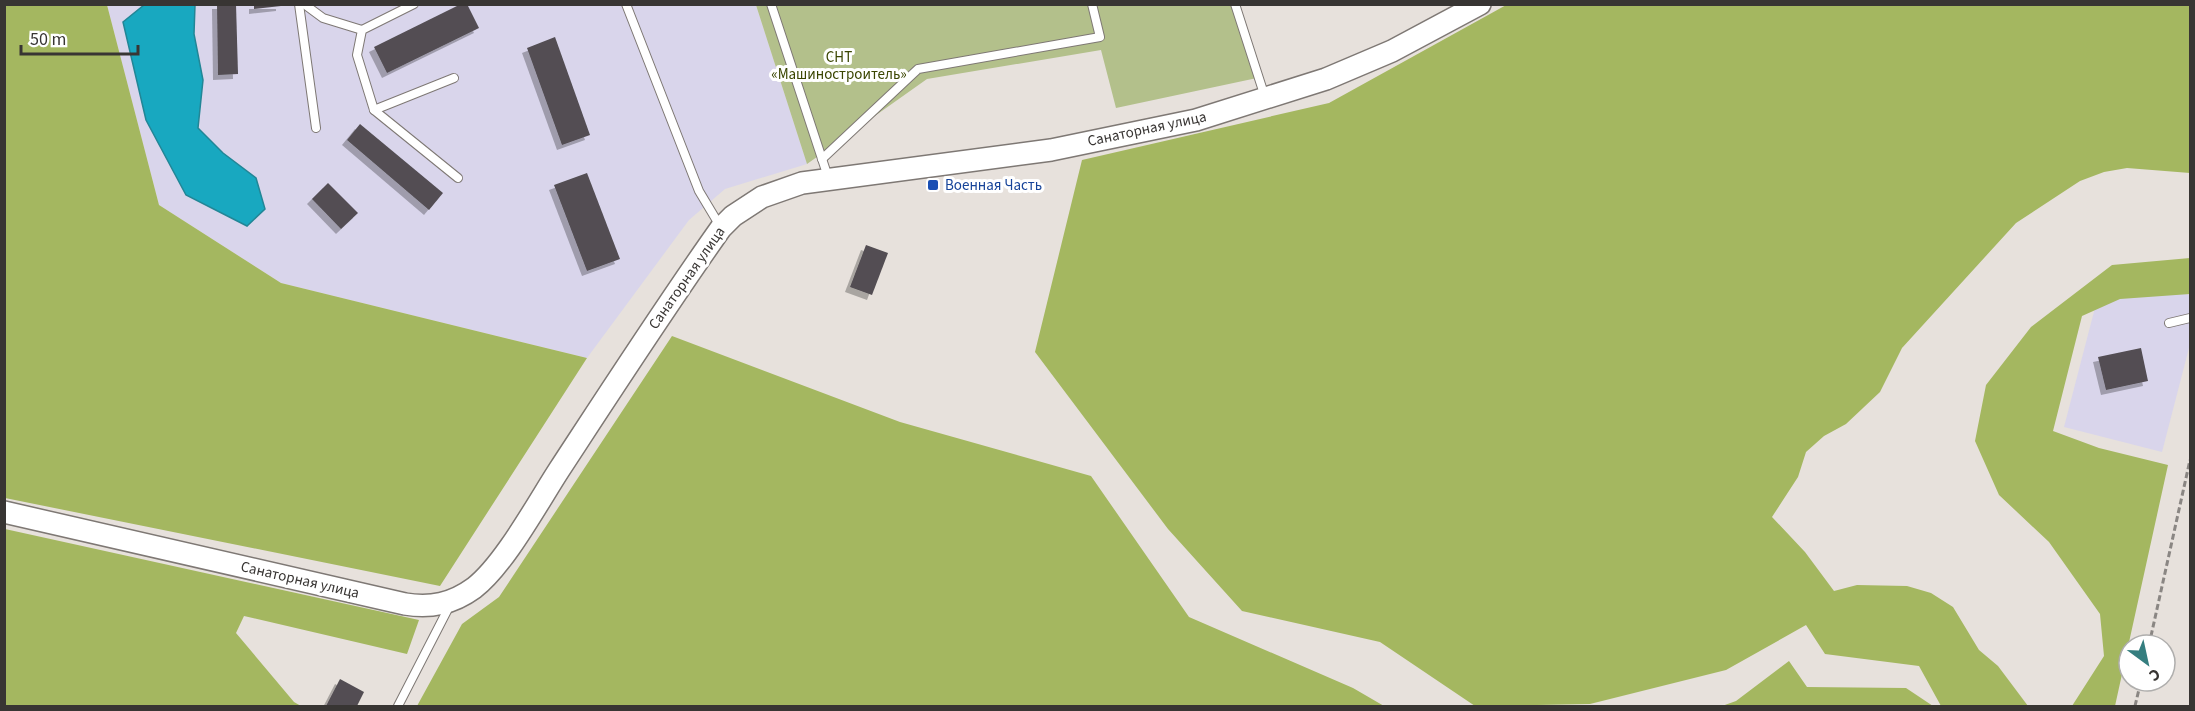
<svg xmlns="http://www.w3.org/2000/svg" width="2195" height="711" font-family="'Source Sans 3',sans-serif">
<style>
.industrial{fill:#d9d5eb}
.green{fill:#b3c08b}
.forest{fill:#a4b760}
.water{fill:#18a8c0;stroke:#228696;stroke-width:1.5}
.building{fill:#524d52;filter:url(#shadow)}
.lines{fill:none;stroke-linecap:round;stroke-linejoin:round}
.lane-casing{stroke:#7e7874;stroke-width:10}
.secondary-casing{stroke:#7e7874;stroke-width:24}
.path{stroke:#8a8683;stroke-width:3;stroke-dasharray:6 3;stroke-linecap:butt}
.lane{stroke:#fff;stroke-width:8}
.secondary{stroke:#fff;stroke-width:21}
.transit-dot{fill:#1a4fb4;stroke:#fff;stroke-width:2}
.labels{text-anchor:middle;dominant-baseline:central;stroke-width:6;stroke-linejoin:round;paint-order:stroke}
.park-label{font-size:15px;fill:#3a4500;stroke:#fff}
.street-label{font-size:15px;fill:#383533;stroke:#fff}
.transit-label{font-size:15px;fill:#164399;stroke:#fff;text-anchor:start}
</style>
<defs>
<filter id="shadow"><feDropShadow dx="-5" dy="5" stdDeviation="0" flood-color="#0004"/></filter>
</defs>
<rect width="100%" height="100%" fill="#e7e1dc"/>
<g class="industrial">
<path d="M107 5H756L807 164 725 189 689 220 587 358 281 283 159 205Z"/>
<path d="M2104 273 2190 295V344L2162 452 2064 427Z"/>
</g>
<path class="green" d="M756 5H1232L1257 78 1116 108 1101 50 927 79 807 164Z"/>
<g class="forest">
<path d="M1508 4 2190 5V173L2127 168 2104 172 2080 181 2016 223 1902 348 1880 392 1846 424 1824 436 1806 452 1798 477 1772 517 1805 552 1834 591 1857 585 1907 586 1931 593 1953 607 1979 650 1998 666 2028 706H1941L1919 666 1825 654 1806 625 1726 670 1590 704 1475 706 1380 642 1242 611 1168 529 1035 352 1082 160 1329 103Z"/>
<path d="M4 5H107L159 205 281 283 587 358 440 586 5 498Z"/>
<path d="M2190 258V294L2120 299 2082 316 2053 431 2099 448 2168 465 2115 706H2072L2104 656 2100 614 2049 542 1999 495 1975 441 1986 385 2031 327 2112 265Z"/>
<path d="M672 336 900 422 1091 476 1189 617 1353 688 1384 706H417L462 624 499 597Z"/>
<path d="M5 529 419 620 407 654 244 616 236 633 294 702 301 706H5Z"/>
<path d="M1789 661 1807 687 1906 688 1933 706H1722L1736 701Z"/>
</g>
<path class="water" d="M144 5H195L194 34 203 80 198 128 223 153 256 178 265 209 247 226 186 195 146 120 123 22Z"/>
<g class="building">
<path d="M217 4H236L238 74 218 75Z"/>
<path d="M254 4H281V6L254 9Z"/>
<path d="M461 4H467L479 28 387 73 374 47Z"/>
<path d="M555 37 590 135 562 145 527 48Z"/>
<path d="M360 124 443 193 429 210 347 140Z"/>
<path d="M587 173 620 259 587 271 554 185Z"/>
<path d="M328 183 358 213 341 229 312 199Z"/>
<path d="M866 245 888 253 872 295 850 287Z"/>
<path d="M2141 348 2148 381 2106 390 2098 357Z"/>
<path d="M340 679 364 692 357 706H326Z"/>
</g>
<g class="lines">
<g class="lane-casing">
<g id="lane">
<path d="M299 4 316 128"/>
<path d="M304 4 323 18 362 30"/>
<path d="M414 4 362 30 357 55 374 110 454 78"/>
<path d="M626 4 699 191 720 226"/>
<path d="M771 4 828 177"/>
<path d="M1235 4 1265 97"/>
<path d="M374 110 458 178"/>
<path d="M822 159 918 69 1100 37 1092 4"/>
<path d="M2169 323 2190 318"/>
<path d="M398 706 450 605"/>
</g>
</g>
<g class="secondary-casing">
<path id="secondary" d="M4 512 405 604C431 608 452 604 474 588 504 565 537 504 559 470 612 389 665 307 721 228L733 216 762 197 802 183 1051 150 1196 120 1326 79 1392 51 1480 4"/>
</g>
<g class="path">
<path d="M2149 645 2190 460"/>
<path d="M2135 706 2141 681"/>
</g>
<use href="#lane" class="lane"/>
<use href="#secondary" class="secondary"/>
</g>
<rect class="transit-dot" x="927" y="179" width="12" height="12" rx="3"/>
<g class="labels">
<g class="park-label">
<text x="839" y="57">СНТ<tspan x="839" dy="17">«Машиностроитель»</tspan></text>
</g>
<g class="street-label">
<text transform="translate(1147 129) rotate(-12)">Санаторная улица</text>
<text transform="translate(687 278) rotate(-55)">Санаторная улица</text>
<text transform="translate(300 580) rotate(13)">Санаторная улица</text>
</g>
<g class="transit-label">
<text x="945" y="185">Военная Часть</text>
</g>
</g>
<rect width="2195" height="711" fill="none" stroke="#383533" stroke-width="12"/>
<g transform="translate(2147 663) rotate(147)"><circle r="28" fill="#ffffff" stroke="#afaead" stroke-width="1.5"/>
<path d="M0-4.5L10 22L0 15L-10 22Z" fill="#357e7f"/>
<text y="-9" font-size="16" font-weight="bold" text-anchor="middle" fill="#383533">С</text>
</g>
<path d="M21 45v9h117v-9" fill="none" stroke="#383533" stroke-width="3"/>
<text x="30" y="45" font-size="18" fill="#383533" stroke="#ffffff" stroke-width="4.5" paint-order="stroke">50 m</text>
</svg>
